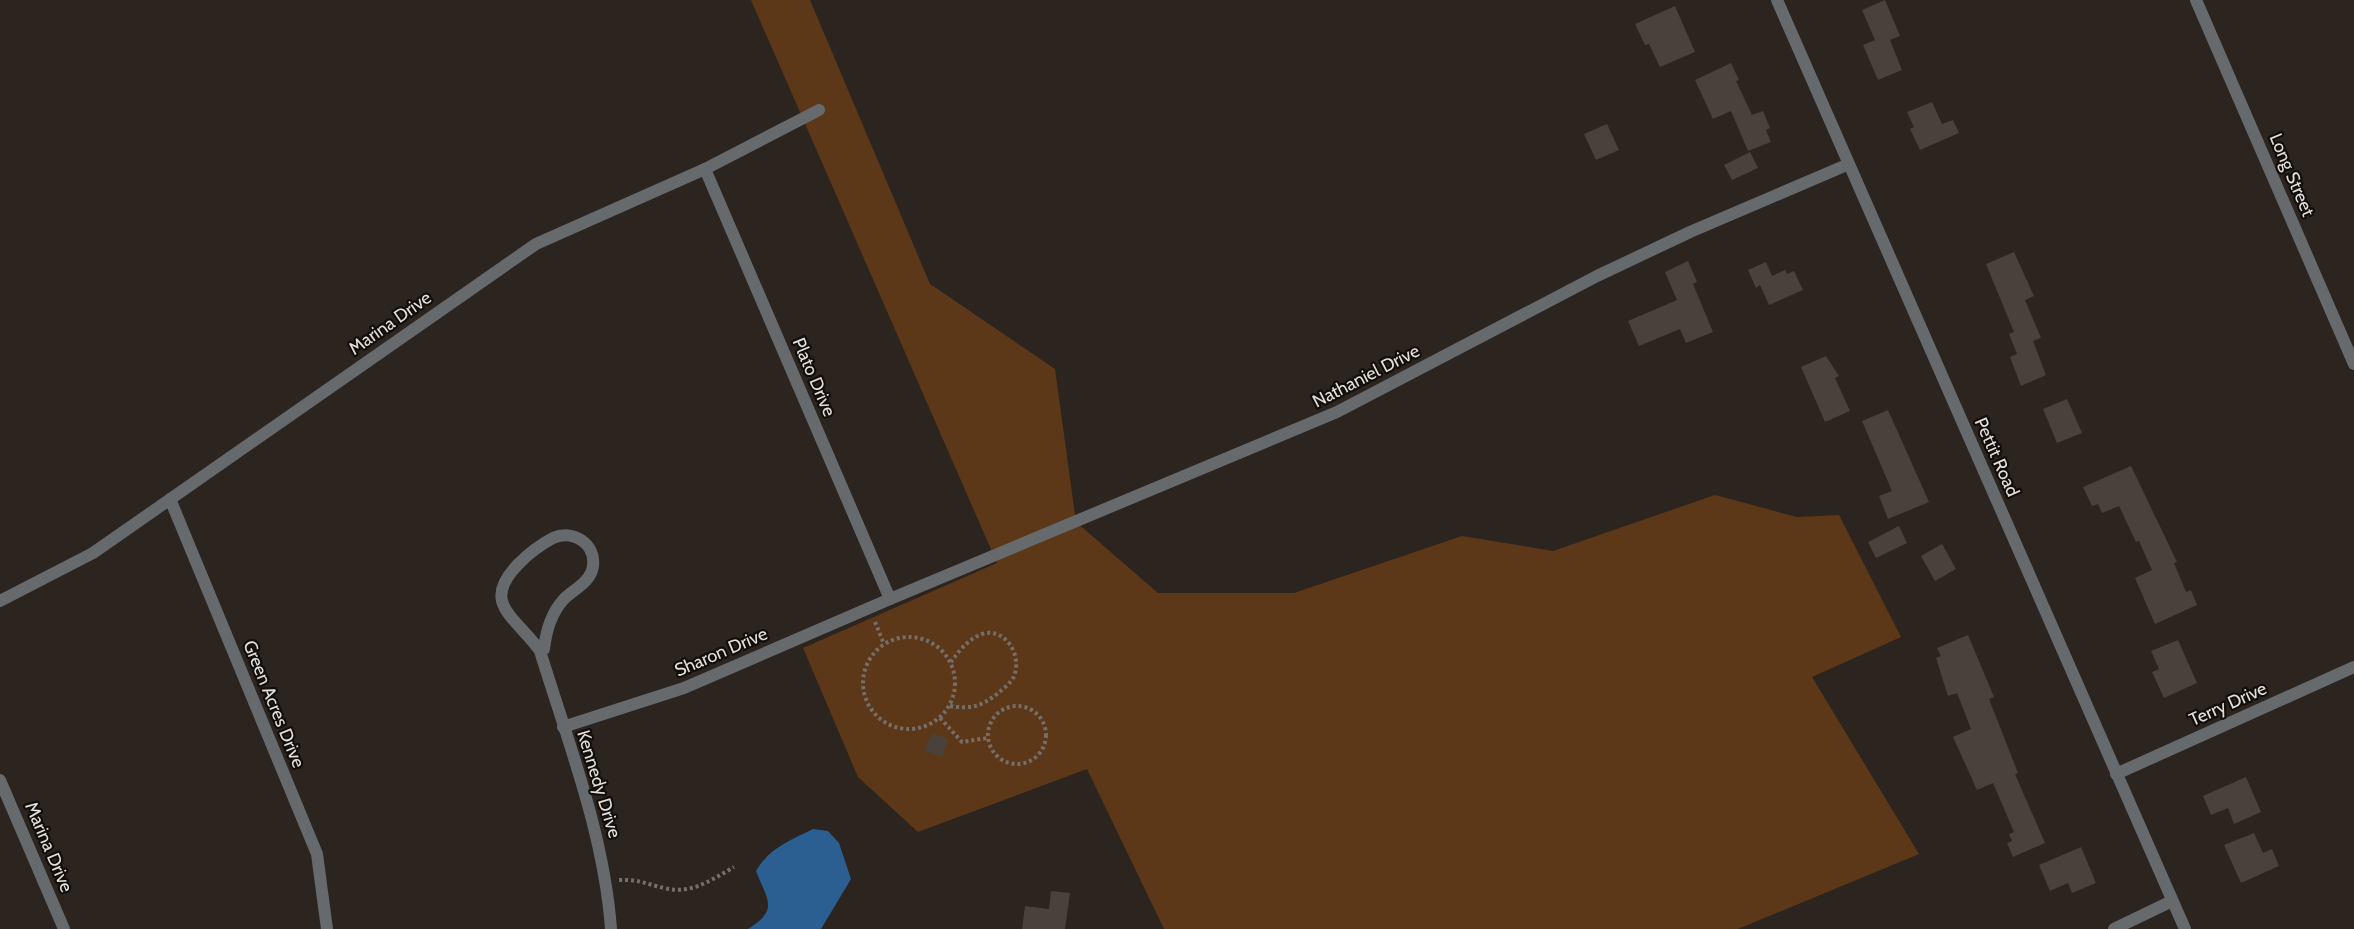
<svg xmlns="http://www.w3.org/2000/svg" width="2354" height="929" font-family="Cabin,sans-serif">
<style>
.green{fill:#5d3818}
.water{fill:#2b5e91}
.building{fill:#49413a}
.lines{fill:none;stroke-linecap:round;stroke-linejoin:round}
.path{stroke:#756e69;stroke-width:4;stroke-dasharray:3 3;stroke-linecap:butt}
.minor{stroke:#666a6d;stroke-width:12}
.tertiary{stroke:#666a6d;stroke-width:12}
.labels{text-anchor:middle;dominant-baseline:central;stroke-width:4.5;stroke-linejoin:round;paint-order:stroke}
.street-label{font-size:18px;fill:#e5dfdb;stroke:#110e0b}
</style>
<rect width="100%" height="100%" fill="#2c241e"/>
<path class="green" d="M751 0H810L930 284 1055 369 1076 522 1158 593H1294L1462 536 1553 551 1715 495 1797 517 1839 515 1901 637 1812 677 1919 854 1738 929H1164L1087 769 918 832 858 777 803 648 997 563Z"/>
<path class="water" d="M813 829 828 831 839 843 851 879 821 929H748C779 909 768 902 756 871 769 848 791 840 813 829Z"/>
<g class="building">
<path d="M1885 0 1900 36 1890 40 1902 70 1878 80 1863 45 1875 40 1862 10Z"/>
<path d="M1675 6 1695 52 1660 67 1649 44 1645 45 1635 24Z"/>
<path d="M1731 63 1739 80 1736 81 1752 115 1763 111 1770 128 1766 130 1771 142 1748 151 1731 111 1713 119 1695 80Z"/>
<path d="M1932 102 1942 124 1953 120 1959 133 1920 150 1910 129 1914 127 1907 112Z"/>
<path d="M1607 124 1619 150 1596 160 1584 134Z"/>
<path d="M1750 152 1758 168 1732 180 1724 165Z"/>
<path d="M2014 252 2034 296 2025 300 2041 338 2033 341 2046 375 2021 386 2010 357 2017 354 2009 334 2014 332 1986 264Z"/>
<path d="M1688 261 1697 282 1693 284 1713 332 1686 343 1680 329 1639 346 1628 321 1677 300 1665 272Z"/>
<path d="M1766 262 1772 276 1785 270 1787 274 1794 271 1803 290 1769 305 1760 285 1756 288 1748 270Z"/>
<path d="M1826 356 1839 376 1835 378 1850 411 1825 422 1801 367Z"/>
<path d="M2067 399 2082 433 2057 443 2043 409Z"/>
<path d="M1888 410 1929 502 1888 519 1879 496 1892 491 1862 421Z"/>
<path d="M2131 466 2177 562 2174 563 2186 592 2191 590 2197 605 2155 624 2135 578 2152 570 2139 541 2136 542 2119 506 2102 513 2098 504 2092 506 2083 487Z"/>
<path d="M1899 526 1907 543 1876 558 1868 542Z"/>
<path d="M1942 544 1956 569 1935 581 1921 556Z"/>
<path d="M1968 635 1994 697 1989 699 2018 773 2015 774 2045 843 2013 857 2007 843 2012 841 2009 834 2014 832 1993 783 1977 790 1953 737 1971 729 1957 693 1948 696 1936 658 1941 656 1937 648Z"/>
<path d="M2178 640 2197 683 2164 698 2152 672 2159 669 2151 651Z"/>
<path d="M932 733 948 739 942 757 925 751Z"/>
<path d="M2246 777 2261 812 2234 824 2228 808 2211 815 2203 796Z"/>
<path d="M2254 833 2263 853 2272 849 2279 866 2241 883 2224 845Z"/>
<path d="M2081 847 2096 883 2072 893 2068 883 2050 891 2039 865Z"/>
<path d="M1051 891 1070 893 1065 929H1022L1025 906 1049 909Z"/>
</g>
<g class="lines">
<g class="path">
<path d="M875 622 884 644"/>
<circle cx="909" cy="683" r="46"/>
<circle cx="1017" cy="735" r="29"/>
<path d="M950 706C971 709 980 707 997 694 1004 688 1013 682 1015 673 1021 653 1004 627 982 634 968 639 959 651 951 662"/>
<path d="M940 718 962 742 987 738"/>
<path d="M619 880C638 879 646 884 664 888 691 895 711 880 734 867"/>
</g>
<g class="minor">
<path d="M2196 0 2354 364"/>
<path d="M705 169 890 599"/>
<path d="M170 499 317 854 327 929"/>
<path d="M0 601 93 553 536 244 705 169 819 110"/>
<path d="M540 651 544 649C546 631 551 613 564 599 574 589 591 582 593 566 596 544 573 529 553 538 534 548 496 577 502 601 506 617 530 635 540 651 568 742 604 834 611 929"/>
<path d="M563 727 684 688 890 599 1337 412 1597 276 1690 232 1849 164"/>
<path d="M2116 774 2354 667"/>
<path d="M0 780 64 929"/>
<path d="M2114 929 2172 901"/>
</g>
<path class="tertiary" d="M1777 0 2185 929"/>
</g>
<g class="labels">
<g class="street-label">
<text transform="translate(2292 175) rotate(67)">Long Street</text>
<text transform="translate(390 323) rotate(-35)">Marina Drive</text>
<text transform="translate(1366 376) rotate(-27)">Nathaniel Drive</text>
<text transform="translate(814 377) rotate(67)">Plato Drive</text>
<text transform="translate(1997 457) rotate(66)">Pettit Road</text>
<text transform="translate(721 652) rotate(-23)">Sharon Drive</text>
<text transform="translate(274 704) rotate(68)">Green Acres Drive</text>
<text transform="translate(2228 704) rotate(-24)">Terry Drive</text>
<text transform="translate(599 784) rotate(73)">Kennedy Drive</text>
<text transform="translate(49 847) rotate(67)">Marina Drive</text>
</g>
</g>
</svg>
